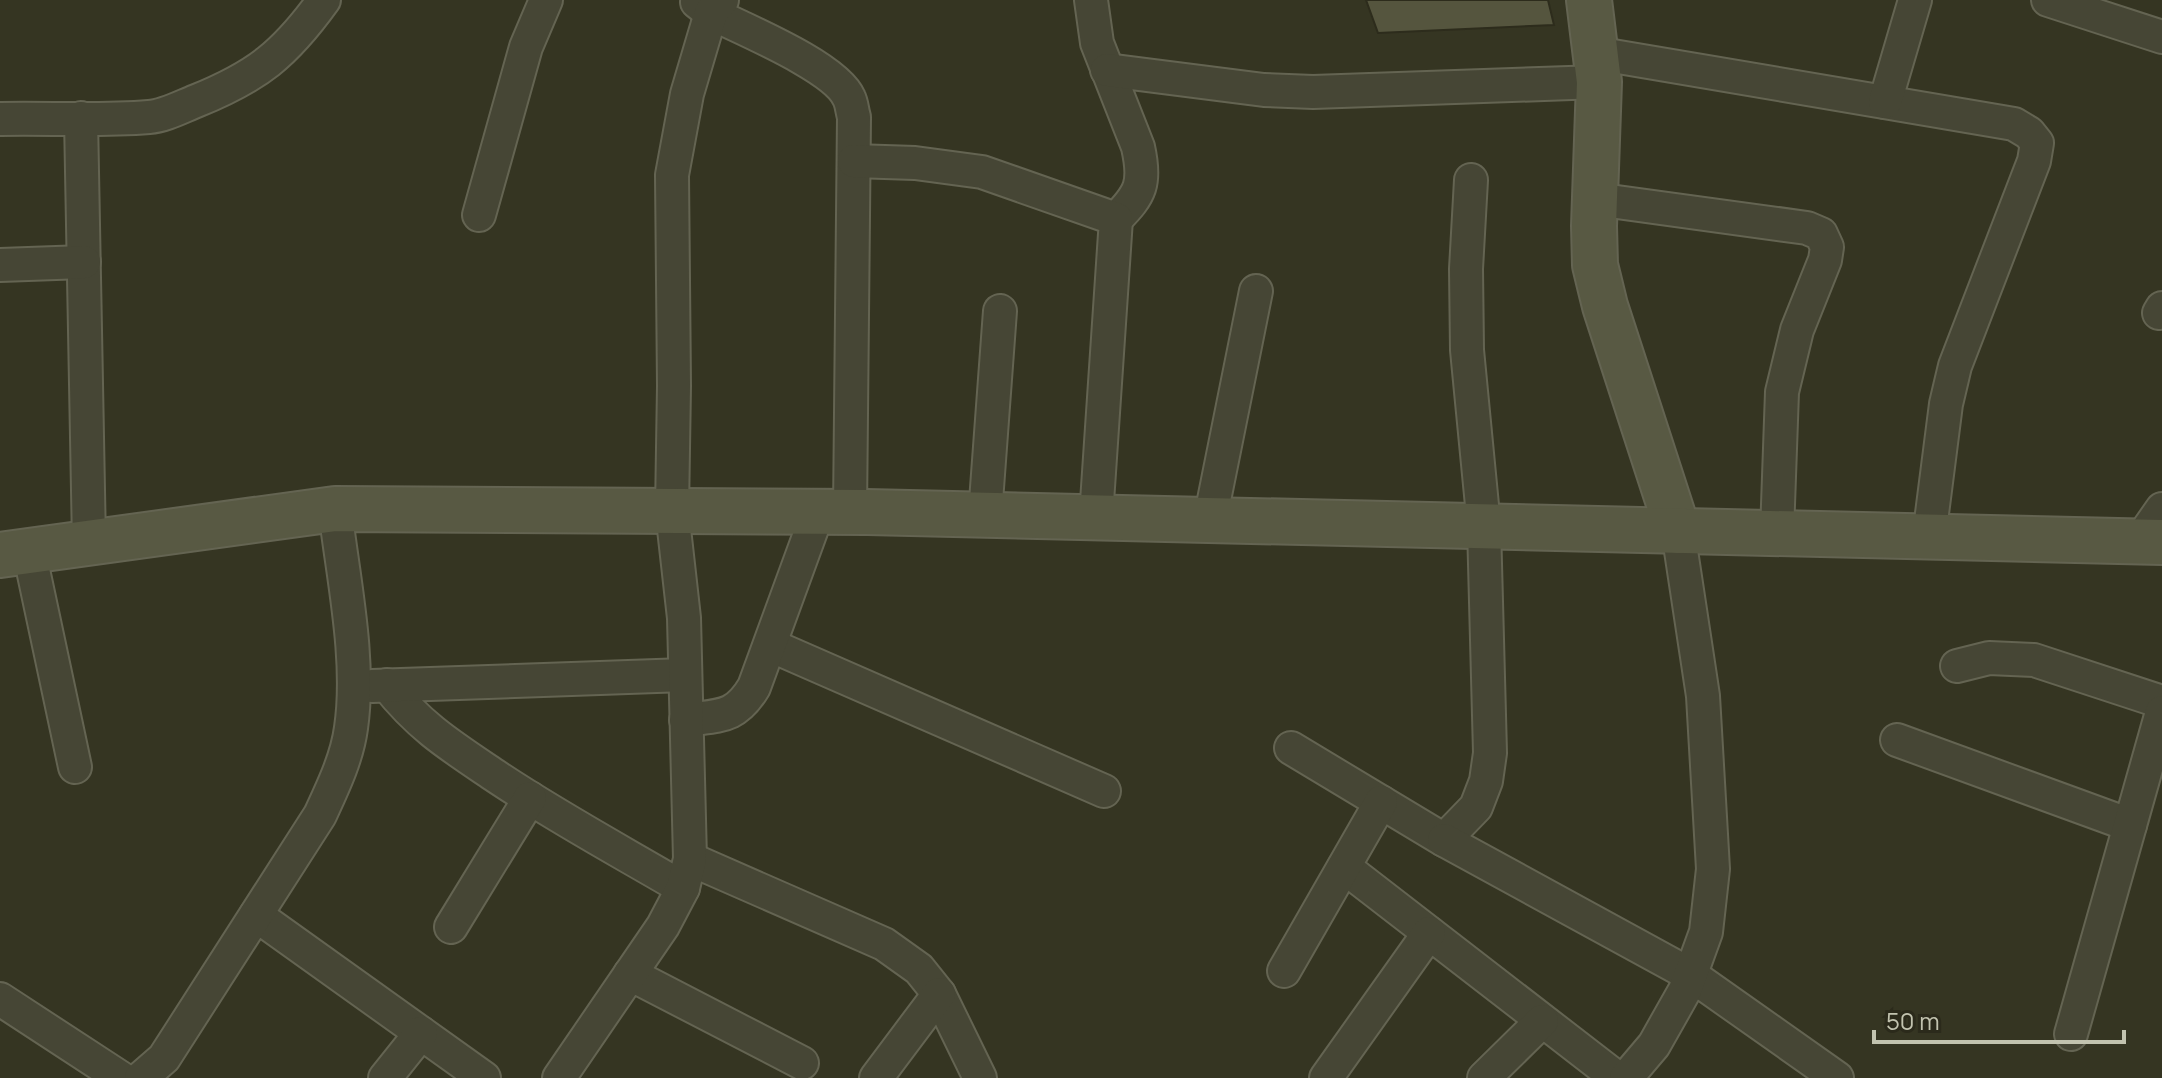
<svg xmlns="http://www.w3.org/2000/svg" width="2162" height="1078" font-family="Manrope,sans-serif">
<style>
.building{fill:#55553e;stroke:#2d2c1c;stroke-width:2}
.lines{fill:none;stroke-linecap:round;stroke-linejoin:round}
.street-casing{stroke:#646452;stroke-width:36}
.secondary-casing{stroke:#646452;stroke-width:48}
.street{stroke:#464635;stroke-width:32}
.secondary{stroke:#585943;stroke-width:44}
</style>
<rect width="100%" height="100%" fill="#353522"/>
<path class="building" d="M1366 0H1548L1554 25 1378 33Z"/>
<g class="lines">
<g class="street-casing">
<g id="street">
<path d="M1091 0 1097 43 1138 147C1146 183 1141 194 1116 219"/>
<path d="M2048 0 2162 37"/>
<path d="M697 2 711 13C743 29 836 67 849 98 852 104 852 111 854 117L850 512"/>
<path d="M1595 53 2014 124 2029 133 2037 143 2034 161 1955 366 1946 404 1929 537"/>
<path d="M1107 70 1264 90 1313 92 1599 82"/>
<path d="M1885 102 1915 0"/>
<path d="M81 118 89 543"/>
<path d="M0 119C49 118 100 121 149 117 164 116 181 107 196 101 258 76 285 54 324 0"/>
<path d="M854 161 915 163 982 172 1116 219 1096 517"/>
<path d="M1595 199 1807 228 1821 234 1827 247 1825 260 1797 330 1782 392 1777 533"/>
<path d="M479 215 526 47 546 0"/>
<path d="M0 265 84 262"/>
<path d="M2159 313 2162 308"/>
<path d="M985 515 1000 311"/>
<path d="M1210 520 1256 291"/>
<path d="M2139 542 2162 509"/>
<path d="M29 551 75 767"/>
<path d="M770 645 1104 791"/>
<path d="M1957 666 1989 658 2034 660 2162 702"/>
<path d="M387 685C420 727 451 746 494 775 555 816 620 851 683 888"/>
<path d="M372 686 685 675"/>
<path d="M686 720C719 715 735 719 754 687L818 512"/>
<path d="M1897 740 2130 825"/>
<path d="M1291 748 1444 840 1476 807 1486 781 1490 753 1484 526 1467 350 1466 269 1471 180"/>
<path d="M1444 840 1691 975 1837 1078"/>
<path d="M690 859 884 944 919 969 939 994 980 1078"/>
<path d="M1344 867 1617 1078"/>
<path d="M256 915 484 1078"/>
<path d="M451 927 530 798"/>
<path d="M1284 971 1381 802"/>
<path d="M630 974 802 1063"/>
<path d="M0 999 121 1078"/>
<path d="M2071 1034 2162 712"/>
<path d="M141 1078 164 1058 320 815C333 787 347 758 351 728 361 659 343 578 335 509"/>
<path d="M385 1078 421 1033"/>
<path d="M559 1078 663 926 683 888 690 859 684 618 672 511 674 386 672 175 687 94 711 13 722 0"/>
<path d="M876 1078 939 994"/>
<path d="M1326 1078 1429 933"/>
<path d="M1484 1078 1542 1021"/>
<path d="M1626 1078 1654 1045 1685 990 1706 932 1713 869 1703 696 1678 531"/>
</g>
</g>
<g class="secondary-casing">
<g id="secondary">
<path d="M1589 0 1599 82 1594 226 1595 265 1605 306 1678 531"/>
<path d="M0 555 335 509 867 512 2162 542"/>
</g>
</g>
<use href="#street" class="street"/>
<use href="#secondary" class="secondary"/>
</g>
<path d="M1874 1030v12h250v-12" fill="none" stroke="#c2c3af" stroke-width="4"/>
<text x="1886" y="1030" font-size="24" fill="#c2c3af" stroke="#2b2a1b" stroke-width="6" paint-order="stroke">50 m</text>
</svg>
